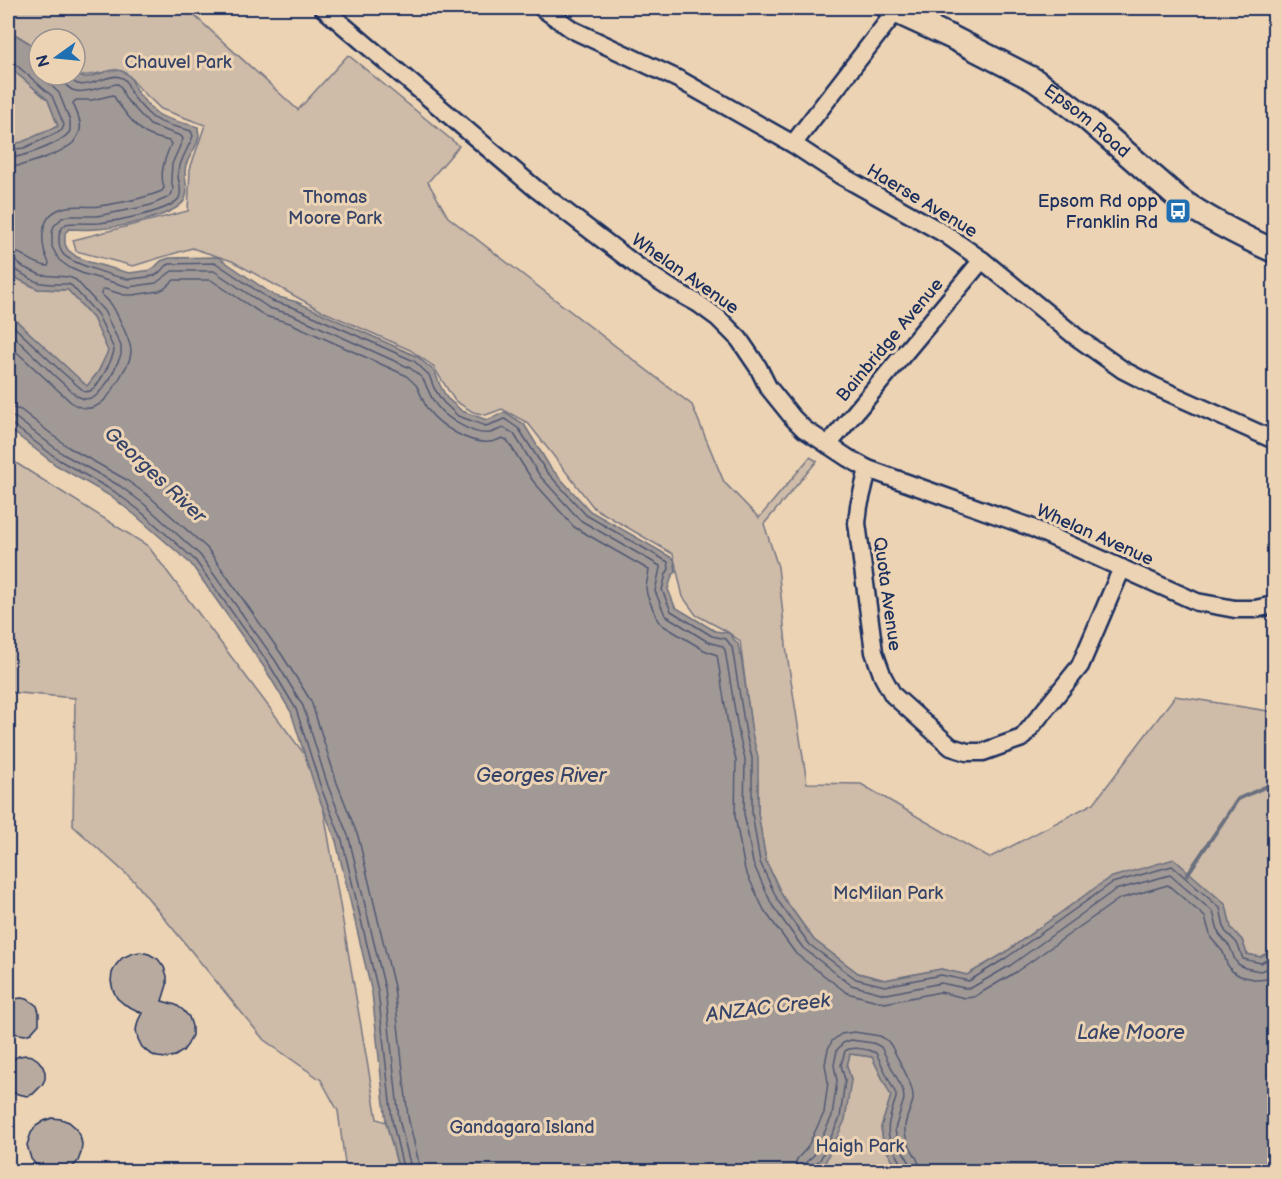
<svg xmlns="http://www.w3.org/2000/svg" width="1282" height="1179" font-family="'Balsamiq Sans',sans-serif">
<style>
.green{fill:#cebba8;stroke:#747583;stroke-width:1.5}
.water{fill:#a19995;stroke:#6b6f7f;stroke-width:1.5}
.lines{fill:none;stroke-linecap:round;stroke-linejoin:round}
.shore{stroke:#515974;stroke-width:1.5}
.stream{stroke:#6b6f7f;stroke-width:4}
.building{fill:#b8aa9f;stroke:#1b2f5e;stroke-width:1.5}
.street-casing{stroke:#1b2f5e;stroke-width:21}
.secondary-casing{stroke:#1b2f5e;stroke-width:27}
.street{stroke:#ecd3b4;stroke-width:16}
.secondary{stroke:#ecd3b4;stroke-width:22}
.labels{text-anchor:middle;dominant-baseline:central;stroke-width:6;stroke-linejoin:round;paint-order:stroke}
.park-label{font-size:18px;fill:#364469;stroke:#ecd3b4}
.street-label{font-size:18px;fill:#1b2f5e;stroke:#ecd3b4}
.poi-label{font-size:18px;fill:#1b2f5e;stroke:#ecd3b4;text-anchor:end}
.water-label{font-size:20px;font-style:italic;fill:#364469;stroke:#ecd3b4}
</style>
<rect width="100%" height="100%" fill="#ecd3b4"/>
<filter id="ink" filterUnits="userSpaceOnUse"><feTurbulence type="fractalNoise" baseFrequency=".0167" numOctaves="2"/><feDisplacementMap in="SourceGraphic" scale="12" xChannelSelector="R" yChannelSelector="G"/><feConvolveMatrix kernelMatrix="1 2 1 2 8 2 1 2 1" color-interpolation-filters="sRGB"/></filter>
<g filter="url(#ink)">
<g class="green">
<path d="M8 8H186L298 110 348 55 459 146 428 182 448 217 692 405 724 482 759 518 810 457 817 461 764 524 778 567 787 654 807 783 861 784 989 858 1094 803 1175 696 1274 712V922L1270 932 1269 952 1260 957 1247 954 1242 940 1231 928 1226 905 1040 927 1003 954 967 975 941 969 885 980 858 973 814 940 783 897 766 861 758 813V783L740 641 726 631 696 615 683 597 673 554 594 508 528 423 502 409 486 415 473 412 455 401 433 366 410 350 320 310 232 261 192 248 133 266 76 251 73 240 188 211 190 169 205 125 161 109 140 89 126 73 117 70 77 77 75 75V39H39V49L8 30Z"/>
<path d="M8 66 48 100 58 126 22 143 8 145Z"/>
<path d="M8 271 16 278 38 289 68 290 93 318 109 351 98 372 87 387 8 313Z"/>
<path d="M8 458 148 546 317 771 377 1119 386 1122 399 1171H346L338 1111 321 1080 264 1040 134 881 73 826 75 698 8 692Z"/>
<path d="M850 1054 872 1057 891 1096 881 1128 884 1146 899 1171 813 1172 824 1165 851 1080 847 1066Z"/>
</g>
<path class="water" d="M8 30 39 49V75H75C91 84 108 64 124 72 133 77 132 82 136 90 138 94 154 112 158 114 165 119 188 124 198 127 198 130 199 133 199 136 198 146 189 156 186 165 182 178 191 190 184 201 173 217 116 228 97 229 87 230 78 229 69 229L65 233V244L68 250 77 257 89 262 129 273 152 270 161 261 169 258 218 257 275 296 297 302 418 357 435 372 440 385 447 398 462 411 487 420 505 412 524 424 550 467 590 511 674 559 676 572 672 576 668 589 675 607 715 631 729 633 738 644 742 662 752 733 758 757V813L766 861 783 897 814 940 858 973 885 980 941 969 967 975 1003 954 1109 878 1174 859 1226 905 1231 928 1242 940 1247 954 1260 957 1269 952 1270 932 1274 922V1171H899L884 1146 881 1127 891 1096 872 1057 850 1054 847 1066 851 1080 845 1120 824 1165 813 1171H399L386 1122 372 993 336 841 316 790 291 712 264 667 191 564 135 515 112 497 56 465 8 428V313L87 386 98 372 108 351 93 318 68 290 38 289 16 278 8 271V145L22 142 58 126 48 100 8 66Z"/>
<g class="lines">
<g class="shore">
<path d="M8 61 14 63 52 96 64 125 62 130 59 132 24 148 8 150"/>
<path d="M62 75C68 105 101 85 118 84L121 87 125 98 150 125 181 136 183 139 172 164 171 178 173 189 172 193 169 197 151 205 138 208 97 216H68L62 218 54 226 52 233V247L59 260 70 268 84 274 129 287 156 283 172 271H214L269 308 293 315 410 368C415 372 421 376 424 381 428 389 431 399 437 406 446 418 474 436 490 433 495 432 499 429 504 428L514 434 540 476 580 520 660 566V568L655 591 665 615 708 642 722 646 725 650 739 735 745 759 744 813 753 863 772 905 803 948 851 985 881 993 887 994 941 983 964 988H971L1011 965 1115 890 1170 875 1213 912 1219 934 1230 947 1235 960 1238 964 1245 968 1260 971 1266 969 1274 965"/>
<path d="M69 75C78 98 106 72 120 77 128 79 127 85 130 91 133 98 149 116 155 119 164 125 181 128 191 131L193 136C188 149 179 161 178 175 178 183 183 190 179 198 170 212 116 221 99 223 88 224 77 222 66 224 60 229 59 232 59 240 59 245 60 250 63 254 70 263 116 277 128 279 132 279 152 277 156 275 161 272 164 266 170 264L216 263 272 301 295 308 414 361 429 375 434 388 443 402 458 416 486 426 505 419 519 429 546 471 586 515 668 562 669 569 666 574 662 590 671 611 712 636 726 639 732 647 746 734 752 758V813L760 862 778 901 810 945 856 979 885 986 941 975 969 981 1006 958 1112 883 1172 866 1220 908 1225 931 1237 943 1243 959 1261 963 1272 957 1274 954"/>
<path d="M8 158C23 157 62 144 70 131V121L59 93 40 75"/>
<path d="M8 167C23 167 62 153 73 143 76 139 79 135 80 130 82 121 76 112 73 103L76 100H92L113 95C120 107 134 125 145 133 152 137 161 139 169 141L171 144C165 159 159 171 164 188L162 191C142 199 121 203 99 206 87 208 74 204 63 208 38 215 40 245 49 263L48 266C32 265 23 251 8 250"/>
<path d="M8 259 16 261 23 267 41 275 69 277 76 280 104 311 121 346V355L110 379 98 394 93 398 84 399 77 396 57 378 8 331"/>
<path d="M8 267C16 268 28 279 38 282 47 285 58 284 68 284L72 286 98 315 114 349C114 357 98 388 90 391 88 392 86 391 85 392L62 372 8 321"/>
<path d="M8 344 72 403C97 420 113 392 123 372 127 366 131 359 131 351 131 342 116 311 111 304 108 300 104 297 101 294L102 290 105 289 124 295H133L159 291 165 288 174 280H211L265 316 290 323 405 375C409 378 413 382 416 385 421 393 423 402 428 410 440 426 469 444 489 442 494 442 498 440 502 438L507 440 533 481 574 527 649 570 646 587 647 595 658 621 664 626 704 650 717 655 730 737 736 760 735 816 745 870 764 910 796 954 847 993 885 1003 940 992 965 998 974 997 1016 972 1119 899 1168 885 1205 917 1211 938 1223 952 1227 964 1232 971 1240 976 1258 980 1267 979 1274 975"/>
<path d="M8 407 21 410 68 447 125 479 150 497 207 548 282 655 311 701 337 783 358 836 394 987 408 1117 421 1172"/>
<path d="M8 416 16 418 63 454 120 486 144 504 200 555 275 660 303 706 328 786 349 838 385 989 399 1119 412 1172"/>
<path d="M8 424 13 425 59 460 115 492 139 510 195 560 269 664 296 709 321 788 342 840 378 991 392 1120 404 1172"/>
<path d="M794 1172 797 1159 807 1148 824 1113 828 1082 825 1064 828 1049 832 1041 841 1034 854 1032 880 1036 888 1041 892 1047C898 1060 915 1086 913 1100 911 1110 903 1121 905 1132 906 1147 920 1156 921 1172"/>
<path d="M803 1172 805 1163 814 1155 832 1116 837 1081 834 1065 837 1050 843 1043 851 1040 873 1043 881 1047 903 1090 904 1099 895 1129 897 1141 910 1163 912 1172"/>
<path d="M811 1172 813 1165 820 1160 840 1118 845 1080 841 1065 845 1051C852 1046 868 1049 876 1053L896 1094V1098C890 1117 883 1131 894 1150 898 1157 903 1164 904 1172"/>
</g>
<path class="stream" d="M1187 875 1238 799 1274 783"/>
</g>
<g class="building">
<path d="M140 952 149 954 158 959 164 967 167 976V985L162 1001 176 1005 183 1010 189 1017 192 1026V1035L188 1044 183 1051 175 1056 166 1058 157 1057 149 1053 142 1047 138 1039 136 1030 138 1021 142 1013 124 1004 117 998 113 990 111 981 112 973 116 965 122 958 131 954Z"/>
<path d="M21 998 27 999 32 1002 37 1006 39 1012V1024L31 1033 25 1035 13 1033 8 1030V1005L15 999Z"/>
<path d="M26 1055 32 1056 38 1060 42 1065 45 1072V1079L42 1085 33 1094 27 1096 14 1093 8 1086V1064L13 1059 19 1056Z"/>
<path d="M52 1118 61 1119 69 1122 76 1128 80 1135 82 1144 81 1153 78 1161 72 1168 64 1172H45L37 1166 31 1159 27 1145 31 1133 36 1126 44 1121Z"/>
</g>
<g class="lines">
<g class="street-casing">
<g id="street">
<path d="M323 8 536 189 640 268 672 289 699 304 718 318 739 339 758 367 768 387 793 418 804 429 848 458 868 469 1030 527 1197 602 1235 609H1255L1274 605"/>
<path d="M542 8 573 30 680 80 793 144 840 175 945 234 982 260 1075 336 1123 370 1156 387 1274 440"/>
<path d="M793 144 896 11"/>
<path d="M828 445 982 260"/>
<path d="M868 469 859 506 857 523 874 652 883 677 893 695 951 747 967 752H983L1022 738 1080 666 1122 568"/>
</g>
</g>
<g class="secondary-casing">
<g id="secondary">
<path id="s1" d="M888 8 951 37 1033 79 1059 97 1085 117 1179 199C1209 220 1241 236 1274 251"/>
</g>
</g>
<use href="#street" class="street"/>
<use href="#secondary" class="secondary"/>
</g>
</g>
<defs>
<g id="bus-square" transform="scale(1.35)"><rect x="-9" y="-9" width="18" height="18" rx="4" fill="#1f6fb2" stroke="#ecd3b4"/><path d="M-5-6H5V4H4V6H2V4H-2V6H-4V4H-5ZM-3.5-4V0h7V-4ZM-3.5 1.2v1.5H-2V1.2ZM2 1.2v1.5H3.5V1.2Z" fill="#fff"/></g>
</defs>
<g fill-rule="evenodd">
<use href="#bus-square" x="1178" y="211"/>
</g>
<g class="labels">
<g class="park-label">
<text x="178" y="62">Chauvel Park</text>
<text x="335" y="197">Thomas<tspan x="335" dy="21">Moore Park</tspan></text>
<text x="888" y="893">McMilan Park</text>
<text x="522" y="1127">Gandagara Island</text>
<text x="860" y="1146">Haigh Park</text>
</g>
<g class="street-label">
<text stroke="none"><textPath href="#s1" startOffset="230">Epsom Road</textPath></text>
<text transform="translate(922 201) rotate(31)">Haerse Avenue</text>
<text transform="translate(685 274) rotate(35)">Whelan Avenue</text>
<text transform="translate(890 340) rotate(-50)">Bainbridge Avenue</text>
<text transform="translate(1095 535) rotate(24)">Whelan Avenue</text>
<text transform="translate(887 594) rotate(82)">Quota Avenue</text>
</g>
<g class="poi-label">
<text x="1158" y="201">Epsom Rd opp<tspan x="1158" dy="21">Franklin Rd</tspan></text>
</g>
<g class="water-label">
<text transform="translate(155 475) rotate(43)">Georges River</text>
<text x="541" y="776">Georges River</text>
<text transform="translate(768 1008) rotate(-7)">ANZAC Creek</text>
<text x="1131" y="1033">Lake Moore</text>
</g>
</g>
<rect width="1282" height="1179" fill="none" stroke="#ecd3b4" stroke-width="30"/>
<rect x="15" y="15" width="1252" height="1149" fill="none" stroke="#1b2f5e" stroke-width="2" filter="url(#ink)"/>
<g transform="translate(57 57) rotate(255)"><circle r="28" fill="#ecd3b4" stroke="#989192" stroke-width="1.5"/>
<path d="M0-4.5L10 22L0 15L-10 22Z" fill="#1f6fb2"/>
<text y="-9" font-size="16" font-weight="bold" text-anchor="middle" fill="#1b2f5e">N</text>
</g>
</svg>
